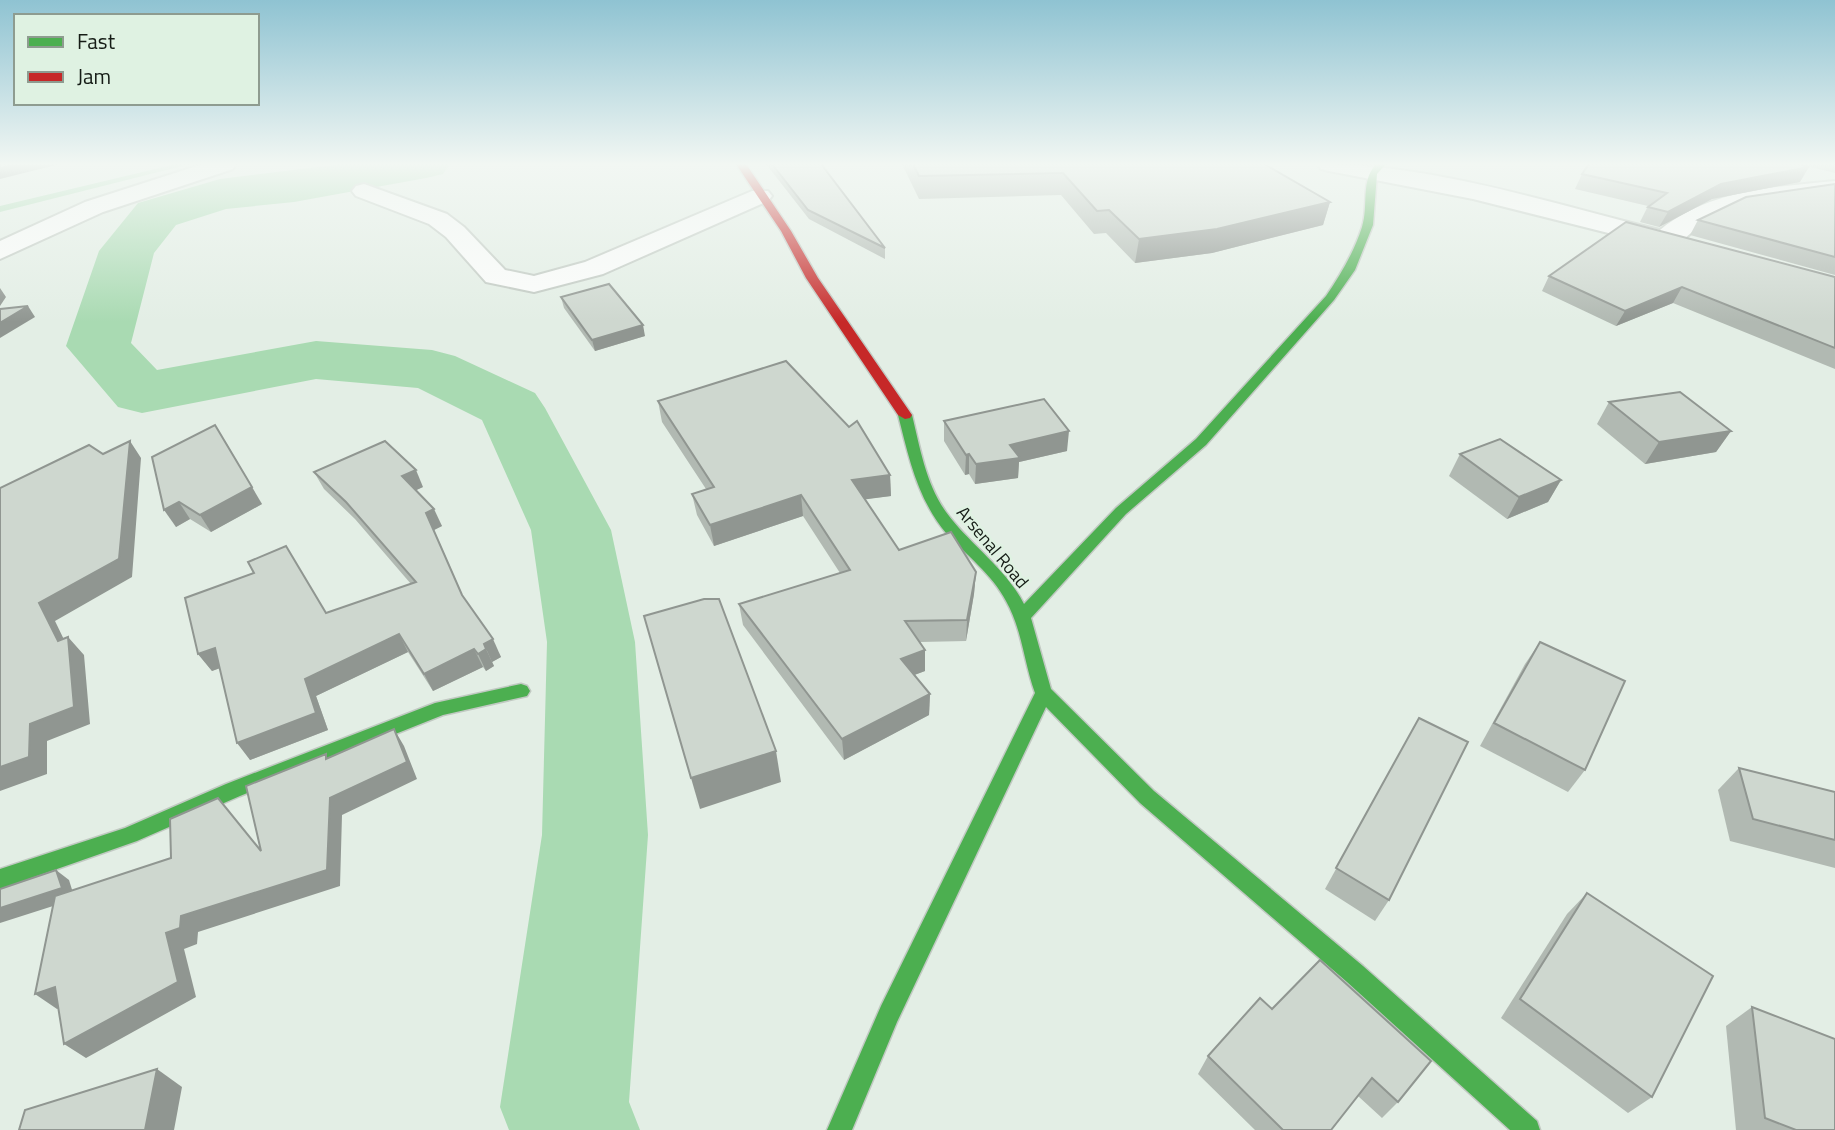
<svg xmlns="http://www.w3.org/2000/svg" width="1835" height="1130" font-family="'Titillium Web',sans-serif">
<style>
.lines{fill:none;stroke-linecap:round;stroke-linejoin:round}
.stream{fill:#a9dab2;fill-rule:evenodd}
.river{fill:#a9dab2;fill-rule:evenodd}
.street-casing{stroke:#c1c9c2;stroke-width:4}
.fast-casing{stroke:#c1c9c2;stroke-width:3}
.jam-casing{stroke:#c1c9c2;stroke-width:3}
.street{fill:#fbfcfb;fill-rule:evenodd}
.fast{fill:#4caf50;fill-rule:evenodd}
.jam{fill:#c62828;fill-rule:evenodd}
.wall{fill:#b1b9b2}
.shaded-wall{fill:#909691}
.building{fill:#ced7cf;stroke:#909691;stroke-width:2}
.labels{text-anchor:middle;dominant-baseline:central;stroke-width:5;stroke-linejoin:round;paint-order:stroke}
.street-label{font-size:18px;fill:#151c16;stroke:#dff2e2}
</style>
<rect width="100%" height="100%" fill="#e3eee5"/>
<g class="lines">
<path class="stream" d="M176 164H190L0 212V206Z"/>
<path class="river" d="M342 164H450L443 174 426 178 294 202 226 209 176 225 154 253 131 343 157 370 316 341 432 350 455 356 535 393 545 408 611 530 635 642 648 835 629 1102 640 1130H509L500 1107 542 835 547 642 531 530 482 420 418 388 316 379 142 413 118 407 66 346 99 251 138 203 220 179Z"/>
<g class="street-casing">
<g id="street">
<path d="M203 164H236L233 169 103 212 0 259V241L85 202Z"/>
<path d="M1318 164C1433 164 1549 203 1660 230 1709 190 1774 187 1835 181V195C1794 200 1750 201 1712 218 1695 226 1683 244 1668 248L1473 199 1329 171 1321 169Z"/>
<path d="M364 184 447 214 464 227 505 270 534 276 585 262 752 191H768L772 196 768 201 603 274 534 292 486 282 446 237 429 224 356 196 352 191 356 186Z"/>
</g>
</g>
<g class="fast-casing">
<g id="fast">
<path d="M1376 164H1386L1377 174 1373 225 1355 270 1334 300 1206 445 1126 514 1031 618 1051 689 1154 791 1363 966 1537 1121 1540 1130H1510L1347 982 1140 803 1046 707 897 1022 852 1130H827L881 1006 1035 693C1024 663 1022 629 1006 601 992 574 966 555 946 533 917 498 909 458 898 415L905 411 912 415C920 448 926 484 946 512 970 545 1005 567 1024 604L1116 508 1196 439 1326 296C1341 274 1354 252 1362 227 1369 205 1360 182 1376 164Z"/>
<path d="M521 684 527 686 530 691 527 696 443 715 240 796 137 841 0 889V869L125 828 226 784 435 703Z"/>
</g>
</g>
<g class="jam-casing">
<path id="jam" d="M736 164H746L791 231 818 278 912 415 910 418 905 419 898 415 806 278 781 231Z"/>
</g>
<use href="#street" class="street"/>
<use href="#fast" class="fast"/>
<use href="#jam" class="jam"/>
</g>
<g class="wall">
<path d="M766 164H821L885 248V259L809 219Z"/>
<path d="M902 164H1264L1330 202 1323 225 1212 253 1135 263 1106 233 1094 234 1061 195 919 199Z"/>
<path d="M1799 164H1835V173Z"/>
<path d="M1582 174 1800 182 1712 199 1659 227 1640 222 1648 206 1575 189Z"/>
<path d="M1835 184V275L1690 235 1698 220Z"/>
<path d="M1549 276 1835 277V369L1673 303 1616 326 1542 291Z"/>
<path d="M561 297 645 336 595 351 564 308Z"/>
<path d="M658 401 890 475 891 496 865 499 899 550 976 572 974 594 966 641 920 642 925 650V671L914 675 930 694 929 715 844 760 743 625 739 604 840 573 803 516 714 546 697 515 692 494 706 489 662 422Z"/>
<path d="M1609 402 1731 431 1716 452 1645 464 1597 424Z"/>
<path d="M944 421 1067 451 1019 462 1018 478 975 484 969 474 965 475 944 441Z"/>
<path d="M1460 454 1561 480 1548 502 1507 519 1449 476Z"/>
<path d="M152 457 262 504 211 532 190 519 176 527Z"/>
<path d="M314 472 423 487 416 490 442 526 434 530 463 596 501 657 492 662 494 666 486 671 483 667 433 691 408 652 316 696 328 730 250 760 220 668 212 671 198 654 327 613 411 584 355 519 324 489Z"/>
<path d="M1540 642 1585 770 1568 792 1480 746 1525 664Z"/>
<path d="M1419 718 1389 900 1375 921 1325 889Z"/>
<path d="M1739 768 1835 792V868L1730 841 1718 790Z"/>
<path d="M1587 893 1652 1097 1628 1113 1501 1018 1567 914Z"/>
<path d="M1320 960 1398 1102 1382 1118 1358 1096 1331 1130H1255L1198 1074 1208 1056 1272 1009Z"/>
<path d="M1752 1007 1835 1130H1736L1726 1026Z"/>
</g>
<g class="shaded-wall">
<path d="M18 164H60L0 179V168Z"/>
<path d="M1809 167 1800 182 1712 199 1659 227 1668 212 1721 184Z"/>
<path d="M1330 202 1323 225 1212 253 1135 263 1139 239Z"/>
<path d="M1682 287 1673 303 1616 326 1625 311Z"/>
<path d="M0 288 6 297 0 306Z"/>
<path d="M28 306 35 317 0 338V323Z"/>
<path d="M643 325 645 336 595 351 592 340Z"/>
<path d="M1069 431 1067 451 1019 462 1018 478 975 484 976 464 1010 445Z"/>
<path d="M1731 431 1716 452 1645 464 1659 442Z"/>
<path d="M130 441 141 458 132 577 55 621 69 650 68 637 84 655 90 724 47 741V774L0 791V767L30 724 58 641 39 603Z"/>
<path d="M225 441 262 504 211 532 200 515Z"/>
<path d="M969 454V474L965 475 966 455Z"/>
<path d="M416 470 423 487 410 493 402 476Z"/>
<path d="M890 475 891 496 853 501 852 480Z"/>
<path d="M1561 480 1548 502 1507 519 1519 497Z"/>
<path d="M801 495 803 516 714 546 710 525Z"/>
<path d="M179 502 190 519 176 527 164 510Z"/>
<path d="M434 509 442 526 434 530 426 513Z"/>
<path d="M976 572 974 594 966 641 967 620Z"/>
<path d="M399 634 408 652 316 696 328 730 250 760 237 743 305 679Z"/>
<path d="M493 639 501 657 492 662 484 644Z"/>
<path d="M215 648 228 665 212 671 198 654Z"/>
<path d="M474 649 483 667 433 691 424 674Z"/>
<path d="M486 649 494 666 486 671 478 654Z"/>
<path d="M925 650V671L901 680V659Z"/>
<path d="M930 694 929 715 844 760 842 739Z"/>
<path d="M394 729 404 746 417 779 342 815 340 886 198 932 197 944 184 949 196 997 86 1058 64 1044 181 916 330 798Z"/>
<path d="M776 751 781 782 700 809 691 778Z"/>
<path d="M56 870 69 880 75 899 0 923V908Z"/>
<path d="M55 987 76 1002 57 1009 35 994Z"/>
<path d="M157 1069 182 1087 174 1130H145Z"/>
</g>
<g class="building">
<path d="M0 164H18L0 168Z"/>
<path d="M772 164H821L885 248 808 210Z"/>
<path d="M913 164H1264L1330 202 1217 229 1139 239 1109 210 1097 211 1063 173 919 176Z"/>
<path d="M1589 164H1798L1809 167 1721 184 1668 212 1648 207 1667 193 1582 174Z"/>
<path d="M1835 184V257L1698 220 1746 197Z"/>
<path d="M1626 222 1835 277V348L1682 287 1625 311 1549 276Z"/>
<path d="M609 284 643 325 592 340 561 297Z"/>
<path d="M28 306 0 323V309Z"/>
<path d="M786 361 849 427 857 421 890 475 852 480 899 550 951 532 976 572 967 620 905 621 925 650 901 659 930 694 842 739 739 604 850 570 801 495 710 525 692 494 714 487 658 401Z"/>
<path d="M1680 392 1731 431 1659 442 1609 402Z"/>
<path d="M1044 399 1069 431 1010 445 1020 458 976 464 969 454 966 455 944 421Z"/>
<path d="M215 425 252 487 200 515 179 502 164 510 152 457Z"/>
<path d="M1500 439 1561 480 1519 497 1460 454Z"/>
<path d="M130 441 119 559 39 603 58 641 68 637 74 707 30 724 29 757 0 767V488L89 445 103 454Z"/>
<path d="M385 441 416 470 402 476 434 509 426 513 462 595 493 639 484 644 486 649 478 654 474 649 424 674 399 634 305 679 316 713 237 743 215 648 198 654 185 598 254 573 248 562 286 546 326 613 416 582 346 502 314 472Z"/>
<path d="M704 599H719L776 751 691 778 644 616Z"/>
<path d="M1540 642 1625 681 1585 770 1494 723Z"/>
<path d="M1419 718 1468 742 1389 900 1336 868Z"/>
<path d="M394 729 407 762 330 798 327 870 181 916 180 928 166 933 178 982 64 1044 55 987 35 994 55 896 171 858 170 819 218 798 261 851 246 786 326 754V759Z"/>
<path d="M1739 768 1835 792V840L1753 819Z"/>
<path d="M56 870 62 888 0 908V889Z"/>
<path d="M1587 893 1713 976 1652 1097 1520 999Z"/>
<path d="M1320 960 1431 1061 1398 1102 1372 1078 1331 1130H1283L1208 1056 1260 998 1272 1009Z"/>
<path d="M1752 1007 1835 1039V1130H1796L1765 1118Z"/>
<path d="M157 1069 145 1130H19L25 1110Z"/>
</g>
<linearGradient id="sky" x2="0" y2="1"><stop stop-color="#8fc3d2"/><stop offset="0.51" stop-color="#f2f7f3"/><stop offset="1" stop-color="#f2f7f3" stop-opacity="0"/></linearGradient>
<rect width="1835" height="322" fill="url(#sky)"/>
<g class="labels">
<g class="street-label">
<text transform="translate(993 547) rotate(50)">Arsenal Road</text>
</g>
</g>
<rect x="14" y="14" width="245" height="91" fill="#dff2e2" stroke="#8e9c90" stroke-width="2"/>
<rect x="28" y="37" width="35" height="10" fill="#4caf50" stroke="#8e9c90" stroke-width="2"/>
<text x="77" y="49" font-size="21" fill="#151c16">Fast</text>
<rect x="28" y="72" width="35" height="10" fill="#c62828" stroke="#8e9c90" stroke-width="2"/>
<text x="77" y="84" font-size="21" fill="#151c16">Jam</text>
</svg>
